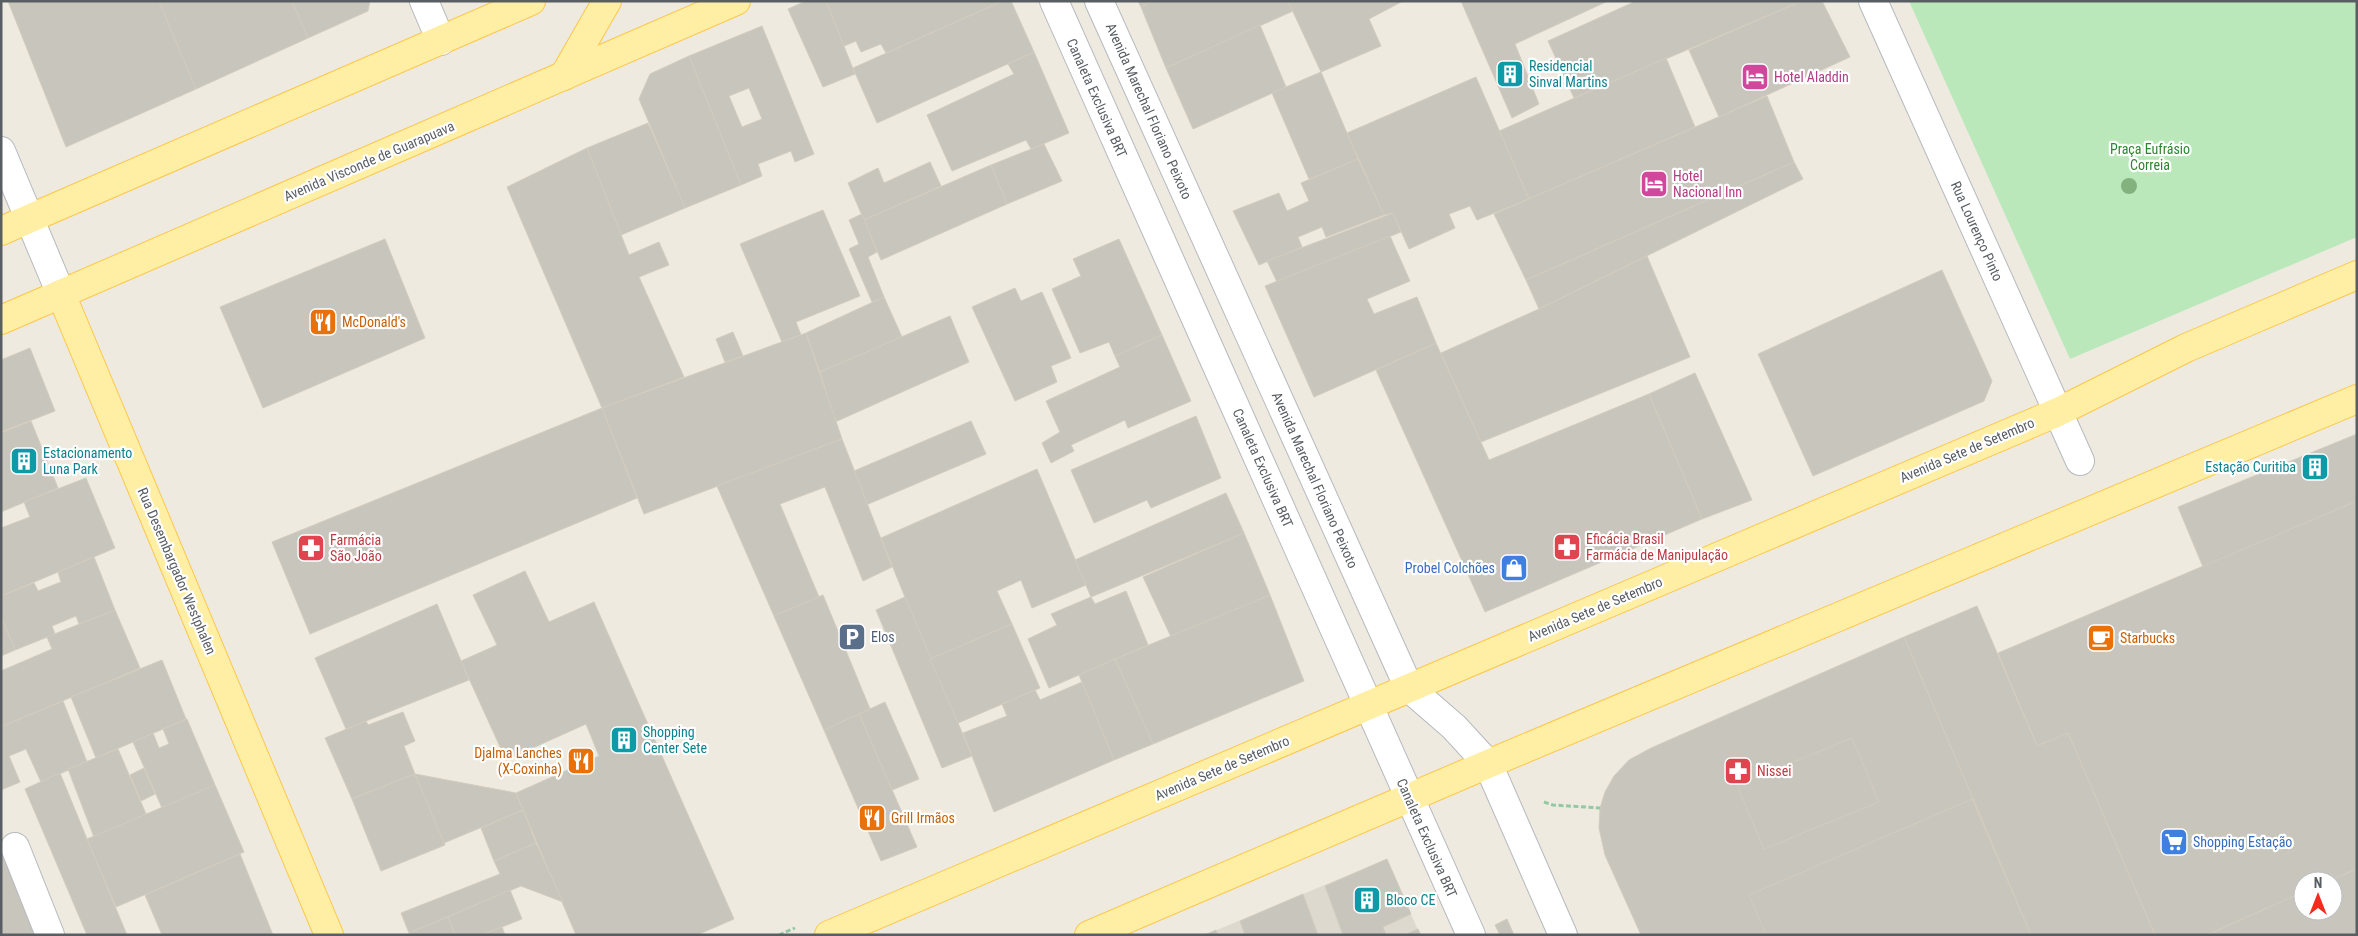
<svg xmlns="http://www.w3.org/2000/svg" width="2358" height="936" font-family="'Roboto Condensed',sans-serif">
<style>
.education{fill:#ddd9cf}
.green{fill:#bbe8ba}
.building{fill:#c8c5bd;stroke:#d3ccbe;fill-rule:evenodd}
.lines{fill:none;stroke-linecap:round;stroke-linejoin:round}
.minor-casing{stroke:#b6b9be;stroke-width:30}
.major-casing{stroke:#fcc74b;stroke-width:30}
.path{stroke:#93c9a2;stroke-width:3;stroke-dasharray:5 2.5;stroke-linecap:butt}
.minor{stroke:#fff;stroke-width:28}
.major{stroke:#ffefa4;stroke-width:28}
.tree{fill:#84b27f}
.labels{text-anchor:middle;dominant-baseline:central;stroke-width:4.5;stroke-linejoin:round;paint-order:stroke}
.culture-label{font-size:14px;fill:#0d838f;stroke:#fff;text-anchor:start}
.hotel-label{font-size:14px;fill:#b23c85;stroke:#fff;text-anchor:start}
.street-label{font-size:14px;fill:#595e63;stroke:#fff}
.park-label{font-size:14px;fill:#2e8530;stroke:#fff}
.food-label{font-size:14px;fill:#c56008;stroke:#fff;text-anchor:start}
.health-label{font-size:14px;fill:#be3a42;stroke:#fff;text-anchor:start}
.shop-label{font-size:14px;fill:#366cbe;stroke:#fff;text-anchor:end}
.service-label{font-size:14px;fill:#4e5e75;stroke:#fff;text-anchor:start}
</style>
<rect width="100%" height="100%" fill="#eeeae0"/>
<path class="education" d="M1387 859 1420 935H1205Z"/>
<path class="green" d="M1909 1H2357V237L2070 359Z"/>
<g class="building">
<path d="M8 1H159L196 89 66 147Z"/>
<path d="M159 1H292L308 38 196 89Z"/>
<path d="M292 1H370L368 11 308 38Z"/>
<path d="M806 1H826L855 74 823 87 788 9Z"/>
<path d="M826 1H1003L886 53 881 44 861 52 856 41 844 46Z"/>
<path d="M1003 1H1011L1034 52 877 123 853 68Z"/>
<path d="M1138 1H1153L1141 7Z"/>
<path d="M1153 1H1288L1293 11 1166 68 1141 7Z"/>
<path d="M1288 1H1403L1369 19 1381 46 1321 72Z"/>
<path d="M1461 1H1608L1515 44 1539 104 1512 118Z"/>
<path d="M1636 1H1802L1574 98 1548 41Z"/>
<path d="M1802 1H1822L1850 57 1719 117 1689 50Z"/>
<path d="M1260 25 1286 87 1193 129 1166 68Z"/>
<path d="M762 26 814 154 795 162 791 151 758 164 762 176 741 185 689 56ZM749 88 762 119 742 127 729 96Z"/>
<path d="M1034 52 1069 133 1031 149 1026 140 952 171 927 115 1014 74 1008 64Z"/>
<path d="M689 56 741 185 685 208 639 99 650 74Z"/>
<path d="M1666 58 1695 127 1529 199 1499 131Z"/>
<path d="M1321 72 1358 159 1309 179 1272 93Z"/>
<path d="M1476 77 1529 199 1477 220 1470 206 1449 214 1455 228 1409 249 1393 213 1384 215 1347 133Z"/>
<path d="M1767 96 1794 162 1526 280 1494 214Z"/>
<path d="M648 123 685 208 621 235 587 148Z"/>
<path d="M1044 144 1062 181 1007 204 991 165Z"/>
<path d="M587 148 629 255 659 242 669 265 639 277 684 377 602 408 507 187Z"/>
<path d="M1358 159 1384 215 1326 237 1322 227 1298 237 1302 247 1259 265 1233 211 1279 193 1287 211 1309 201 1301 183Z"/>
<path d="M930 162 941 186 864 220 848 183 878 168 884 183Z"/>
<path d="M1794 162 1803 179 1539 309 1526 280Z"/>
<path d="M991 165 1007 204 881 260 864 220Z"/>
<path d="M823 210 860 296 796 322 801 335 782 342 740 244Z"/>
<path d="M1393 213 1401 232 1277 282 1267 261Z"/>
<path d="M862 214 877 252 868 257 884 297 872 302 849 249 859 244 849 220Z"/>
<path d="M1390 236 1410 281 1367 299 1374 314 1417 297 1436 343 1314 397 1265 286Z"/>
<path d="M385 239 425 338 263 408 220 307Z"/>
<path d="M1119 239 1162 335 1115 356 1109 342 1080 353 1052 289 1081 276 1073 259Z"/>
<path d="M1647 256 1690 357 1481 442 1441 353 1539 309Z"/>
<path d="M1942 270 1992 381 1984 401 1813 476 1758 354Z"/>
<path d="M1015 288 1021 301 1042 292 1071 358 1051 366 1057 382 1015 401 972 307Z"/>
<path d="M884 297 902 337 820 372 806 333Z"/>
<path d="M950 316 969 362 835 422 820 372Z"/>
<path d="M733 332 743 356 725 362 716 339Z"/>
<path d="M806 333 842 439 644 514 602 408Z"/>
<path d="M1162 335 1191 401 1128 428 1125 420 1071 445 1074 451 1051 463 1042 443 1060 432 1046 401 1120 367 1115 356Z"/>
<path d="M1436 343 1489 460 1649 394 1702 519 1485 612 1376 370Z"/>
<path d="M30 348 55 411 1 432V360Z"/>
<path d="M1695 373 1752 500 1702 519 1649 394Z"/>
<path d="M602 408 637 498 310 634 272 542Z"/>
<path d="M1196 416 1221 478 1151 508 1147 500 1094 523 1071 470Z"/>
<path d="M31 421 58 488 1 512V433Z"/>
<path d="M971 421 986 454 866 505 854 471Z"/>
<path d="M2357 434V501L2203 567 2178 507Z"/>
<path d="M842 439 892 567 863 581 825 487 780 504 819 597 774 616 717 486Z"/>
<path d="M1037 469 1086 585 1032 608 1021 580 997 591 1012 624 930 659 881 538Z"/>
<path d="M86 478 115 548 1 596V528L30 517 24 502Z"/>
<path d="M1226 493 1244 533 1091 597 1075 560Z"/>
<path d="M2357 501V869L2329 881H2303V892L2207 935H2155L2068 733 2037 746 1998 653Z"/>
<path d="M1244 533 1270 595 1171 637 1143 577Z"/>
<path d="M94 557 115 610 79 624 76 616 52 626 55 634 15 650 1 617V596L34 583 38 591 61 582 58 572Z"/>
<path d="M525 571 549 622 594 602 734 919 697 935H576L516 793 599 756 586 724 506 760 461 661 497 645 473 595Z"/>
<path d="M1126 591 1148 645 1049 688 1028 639 1057 625 1051 614 1091 597 1095 604Z"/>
<path d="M823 595 870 709 824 730 774 616Z"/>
<path d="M1270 595 1304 681 1153 744 1115 659Z"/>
<path d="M905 597 972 756 942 768 876 610Z"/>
<path d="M437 604 469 680 346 729 315 658Z"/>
<path d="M1977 606 2037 746 2068 733 2155 935H2031L1904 637Z"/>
<path d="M115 610 140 668 1 727V671L52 649 47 637Z"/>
<path d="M1 617 15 650 1 656Z"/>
<path d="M1012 624 1040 688 958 723 930 659Z"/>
<path d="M1904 637 2031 935H1641L1605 855 1599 828 1600 808 1605 792 1614 776 1629 760 1651 748Z"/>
<path d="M1115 659 1153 744 1114 760 1079 675Z"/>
<path d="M162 660 186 719 96 758 71 697Z"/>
<path d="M1082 682 1114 760 994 812 963 733 1007 716 1002 704 1035 690 1040 700Z"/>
<path d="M63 701 87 762 41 782 26 749 9 756 20 782 1 790V727Z"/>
<path d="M885 702 919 779 892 790 859 714Z"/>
<path d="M403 712 415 741 404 746 415 774 352 799 325 738 366 721 368 725Z"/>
<path d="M859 714 917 847 881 861 824 730Z"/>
<path d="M187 719 215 785 162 808 133 742 153 733 159 748 169 744 163 729Z"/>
<path d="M1852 738 1879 802 1764 849 1737 785Z"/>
<path d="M118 749 146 814 94 837 68 769Z"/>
<path d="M144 768 155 794 141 801 130 775Z"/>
<path d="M60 773 87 839 127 935H87L25 789Z"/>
<path d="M415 774 445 845 381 871 352 799Z"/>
<path d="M415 774 516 793 523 810 444 843Z"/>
<path d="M215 785 244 852 116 907 87 839Z"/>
<path d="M1972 799 2031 935H1766L1749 895Z"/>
<path d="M523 810 536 843 494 861 481 828Z"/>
<path d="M1 838 43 935H1Z"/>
<path d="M536 843 563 902 521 886 409 933 401 913 500 874 494 861Z"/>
<path d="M240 854 273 935H162L145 895Z"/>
<path d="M1387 859 1411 914 1383 927 1386 935H1343L1325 886Z"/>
<path d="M2357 869V935H2207L2303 892V911H2333V881H2329Z"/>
<path d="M510 890 522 919 482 935H455L448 917Z"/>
<path d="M1303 894 1318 935H1245L1240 921Z"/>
<path d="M448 917 455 935H410L409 933Z"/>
<path d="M1507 919 1514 935H1500L1495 925Z"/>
<path d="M502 927 505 935H482Z"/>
<path d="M1418 929 1421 935H1404Z"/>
<path d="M1216 930 1218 935H1205L1207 934Z"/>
</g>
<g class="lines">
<g class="minor-casing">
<g id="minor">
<path d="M424 1 441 41"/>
<path d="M1054 1 1471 935"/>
<path d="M1099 1 1409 688 1454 727 1488 764 1563 935"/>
<path d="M1873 1 2080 461"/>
<path d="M1 151 61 294"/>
<path d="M15 847 50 935"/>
</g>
</g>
<g class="major-casing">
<g id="major">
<path d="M564 76 607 1"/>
<path d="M1 231 531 1"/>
<path d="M61 294 329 935"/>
<path d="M1 320 736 1"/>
<path d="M829 935 2058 412 2186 348 2357 275"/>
<path d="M1089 935 1488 764 2357 399"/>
</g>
</g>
<g class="path">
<path d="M1544 802 1553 805 1600 808"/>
<path d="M779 935 795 928"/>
</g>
<use href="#minor" class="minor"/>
<use href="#major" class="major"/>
</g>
<circle class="tree" cx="2129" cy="186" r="8"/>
<defs>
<g id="building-square" transform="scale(1.4375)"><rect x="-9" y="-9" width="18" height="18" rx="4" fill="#0f9aa8" stroke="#fff"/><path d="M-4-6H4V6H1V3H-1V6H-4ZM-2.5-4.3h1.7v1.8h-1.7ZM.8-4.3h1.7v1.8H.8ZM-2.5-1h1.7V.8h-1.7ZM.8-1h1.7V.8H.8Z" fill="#fff"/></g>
<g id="hotel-square" transform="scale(1.4375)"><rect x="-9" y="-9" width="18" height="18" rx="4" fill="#d1479c" stroke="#fff"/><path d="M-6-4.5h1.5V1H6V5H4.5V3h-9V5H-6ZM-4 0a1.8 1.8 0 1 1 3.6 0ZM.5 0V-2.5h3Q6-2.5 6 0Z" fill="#fff"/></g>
<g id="restaurant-square" transform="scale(1.4375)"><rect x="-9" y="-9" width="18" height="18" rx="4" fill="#e8710a" stroke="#fff"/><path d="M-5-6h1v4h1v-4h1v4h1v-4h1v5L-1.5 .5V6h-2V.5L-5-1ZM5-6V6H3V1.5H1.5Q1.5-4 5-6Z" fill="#fff"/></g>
<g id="pharmacy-square" transform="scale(1.4375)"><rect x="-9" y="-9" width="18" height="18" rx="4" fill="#e0444e" stroke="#fff"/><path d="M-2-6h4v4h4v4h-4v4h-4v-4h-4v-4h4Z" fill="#fff"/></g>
<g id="shop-square" transform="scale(1.4375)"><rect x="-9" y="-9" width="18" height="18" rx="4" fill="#3f7fe0" stroke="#fff"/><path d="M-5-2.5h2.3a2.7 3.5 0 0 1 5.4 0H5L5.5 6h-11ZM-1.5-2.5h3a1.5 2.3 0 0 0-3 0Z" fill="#fff"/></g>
<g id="parking-square" transform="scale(1.4375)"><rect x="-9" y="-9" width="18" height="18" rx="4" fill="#5c6f8a" stroke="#fff"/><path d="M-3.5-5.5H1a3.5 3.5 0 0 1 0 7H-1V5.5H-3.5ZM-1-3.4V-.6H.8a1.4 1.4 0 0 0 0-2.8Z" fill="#fff"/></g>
<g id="cafe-square" transform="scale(1.4375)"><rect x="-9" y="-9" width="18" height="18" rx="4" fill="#e8710a" stroke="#fff"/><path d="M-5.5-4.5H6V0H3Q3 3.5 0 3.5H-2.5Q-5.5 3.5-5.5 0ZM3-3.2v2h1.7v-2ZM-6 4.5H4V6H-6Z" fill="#fff"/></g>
<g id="supermarket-square" transform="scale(1.4375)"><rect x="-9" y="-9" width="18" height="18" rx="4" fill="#3f7fe0" stroke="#fff"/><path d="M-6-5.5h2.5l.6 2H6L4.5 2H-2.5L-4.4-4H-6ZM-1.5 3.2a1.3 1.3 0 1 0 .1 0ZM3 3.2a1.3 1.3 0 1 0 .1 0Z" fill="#fff"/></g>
</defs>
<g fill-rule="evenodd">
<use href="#building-square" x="1510" y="74"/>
<use href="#hotel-square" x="1755" y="77"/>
<use href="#hotel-square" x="1654" y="184"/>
<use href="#restaurant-square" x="323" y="322"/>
<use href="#building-square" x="24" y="461"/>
<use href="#building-square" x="2315" y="467"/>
<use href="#pharmacy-square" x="1567" y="547"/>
<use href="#pharmacy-square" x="311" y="548"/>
<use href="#shop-square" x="1514" y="568"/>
<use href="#parking-square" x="852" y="637"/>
<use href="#cafe-square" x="2101" y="638"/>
<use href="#building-square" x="624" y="740"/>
<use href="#restaurant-square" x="581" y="761"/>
<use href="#pharmacy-square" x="1738" y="771"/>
<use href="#restaurant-square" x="872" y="818"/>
<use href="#supermarket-square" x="2174" y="842"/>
<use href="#building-square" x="1367" y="900"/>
</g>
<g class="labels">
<g class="culture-label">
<text x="1529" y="66">Residencial<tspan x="1529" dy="16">Sinval Martins</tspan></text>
<text x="43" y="453">Estacionamento<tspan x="43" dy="16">Luna Park</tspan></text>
<text x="2296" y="467" text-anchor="end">Estação Curitiba</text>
<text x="643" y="732">Shopping<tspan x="643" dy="16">Center Sete</tspan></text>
<text x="1386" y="900">Bloco CE</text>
</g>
<g class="hotel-label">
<text x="1774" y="77">Hotel Aladdin</text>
<text x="1673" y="176">Hotel<tspan x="1673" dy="16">Nacional Inn</tspan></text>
</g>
<g class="street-label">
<text transform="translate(1097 98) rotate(66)">Canaleta Exclusiva BRT</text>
<text transform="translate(1149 111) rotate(66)">Avenida Marechal Floriano Peixoto</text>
<text transform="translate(369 161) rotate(-23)">Avenida Visconde de Guarapuava</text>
<text transform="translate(1977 231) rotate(66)">Rua Lourenço Pinto</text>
<text transform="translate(1967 450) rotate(-23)">Avenida Sete de Setembro</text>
<text transform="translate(1263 468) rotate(66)">Canaleta Exclusiva BRT</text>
<text transform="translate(1315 480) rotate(66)">Avenida Marechal Floriano Peixoto</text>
<text transform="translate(177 571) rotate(67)">Rua Desembargador Westphalen</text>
<text transform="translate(1595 609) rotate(-23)">Avenida Sete de Setembro</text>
<text transform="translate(1222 768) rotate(-23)">Avenida Sete de Setembro</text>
<text transform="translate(1427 838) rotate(66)">Canaleta Exclusiva BRT</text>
</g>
<g class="park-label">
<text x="2150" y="149">Praça Eufrásio<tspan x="2150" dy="16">Correia</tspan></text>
</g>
<g class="food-label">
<text x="342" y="322">McDonald's</text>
<text x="2120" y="638">Starbucks</text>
<text x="562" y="753" text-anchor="end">Djalma Lanches<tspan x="562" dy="16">(X-Coxinha)</tspan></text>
<text x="891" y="818">Grill Irmãos</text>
</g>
<g class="health-label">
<text x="1586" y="539">Eficácia Brasil<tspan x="1586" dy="16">Farmácia de Manipulação</tspan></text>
<text x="330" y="540">Farmácia<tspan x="330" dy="16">São João</tspan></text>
<text x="1757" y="771">Nissei</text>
</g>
<g class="shop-label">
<text x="1495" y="568">Probel Colchões</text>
<text x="2193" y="842" text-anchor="start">Shopping Estação</text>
</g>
<g class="service-label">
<text x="871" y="637">Elos</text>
</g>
</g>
<rect width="2358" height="936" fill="none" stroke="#595e63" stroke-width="5"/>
<g transform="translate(2318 896)"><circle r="24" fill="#ffffff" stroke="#bdbfc1"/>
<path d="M0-4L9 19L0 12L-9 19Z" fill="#f62b1e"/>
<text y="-8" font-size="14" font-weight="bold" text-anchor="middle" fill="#595e63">N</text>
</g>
</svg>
